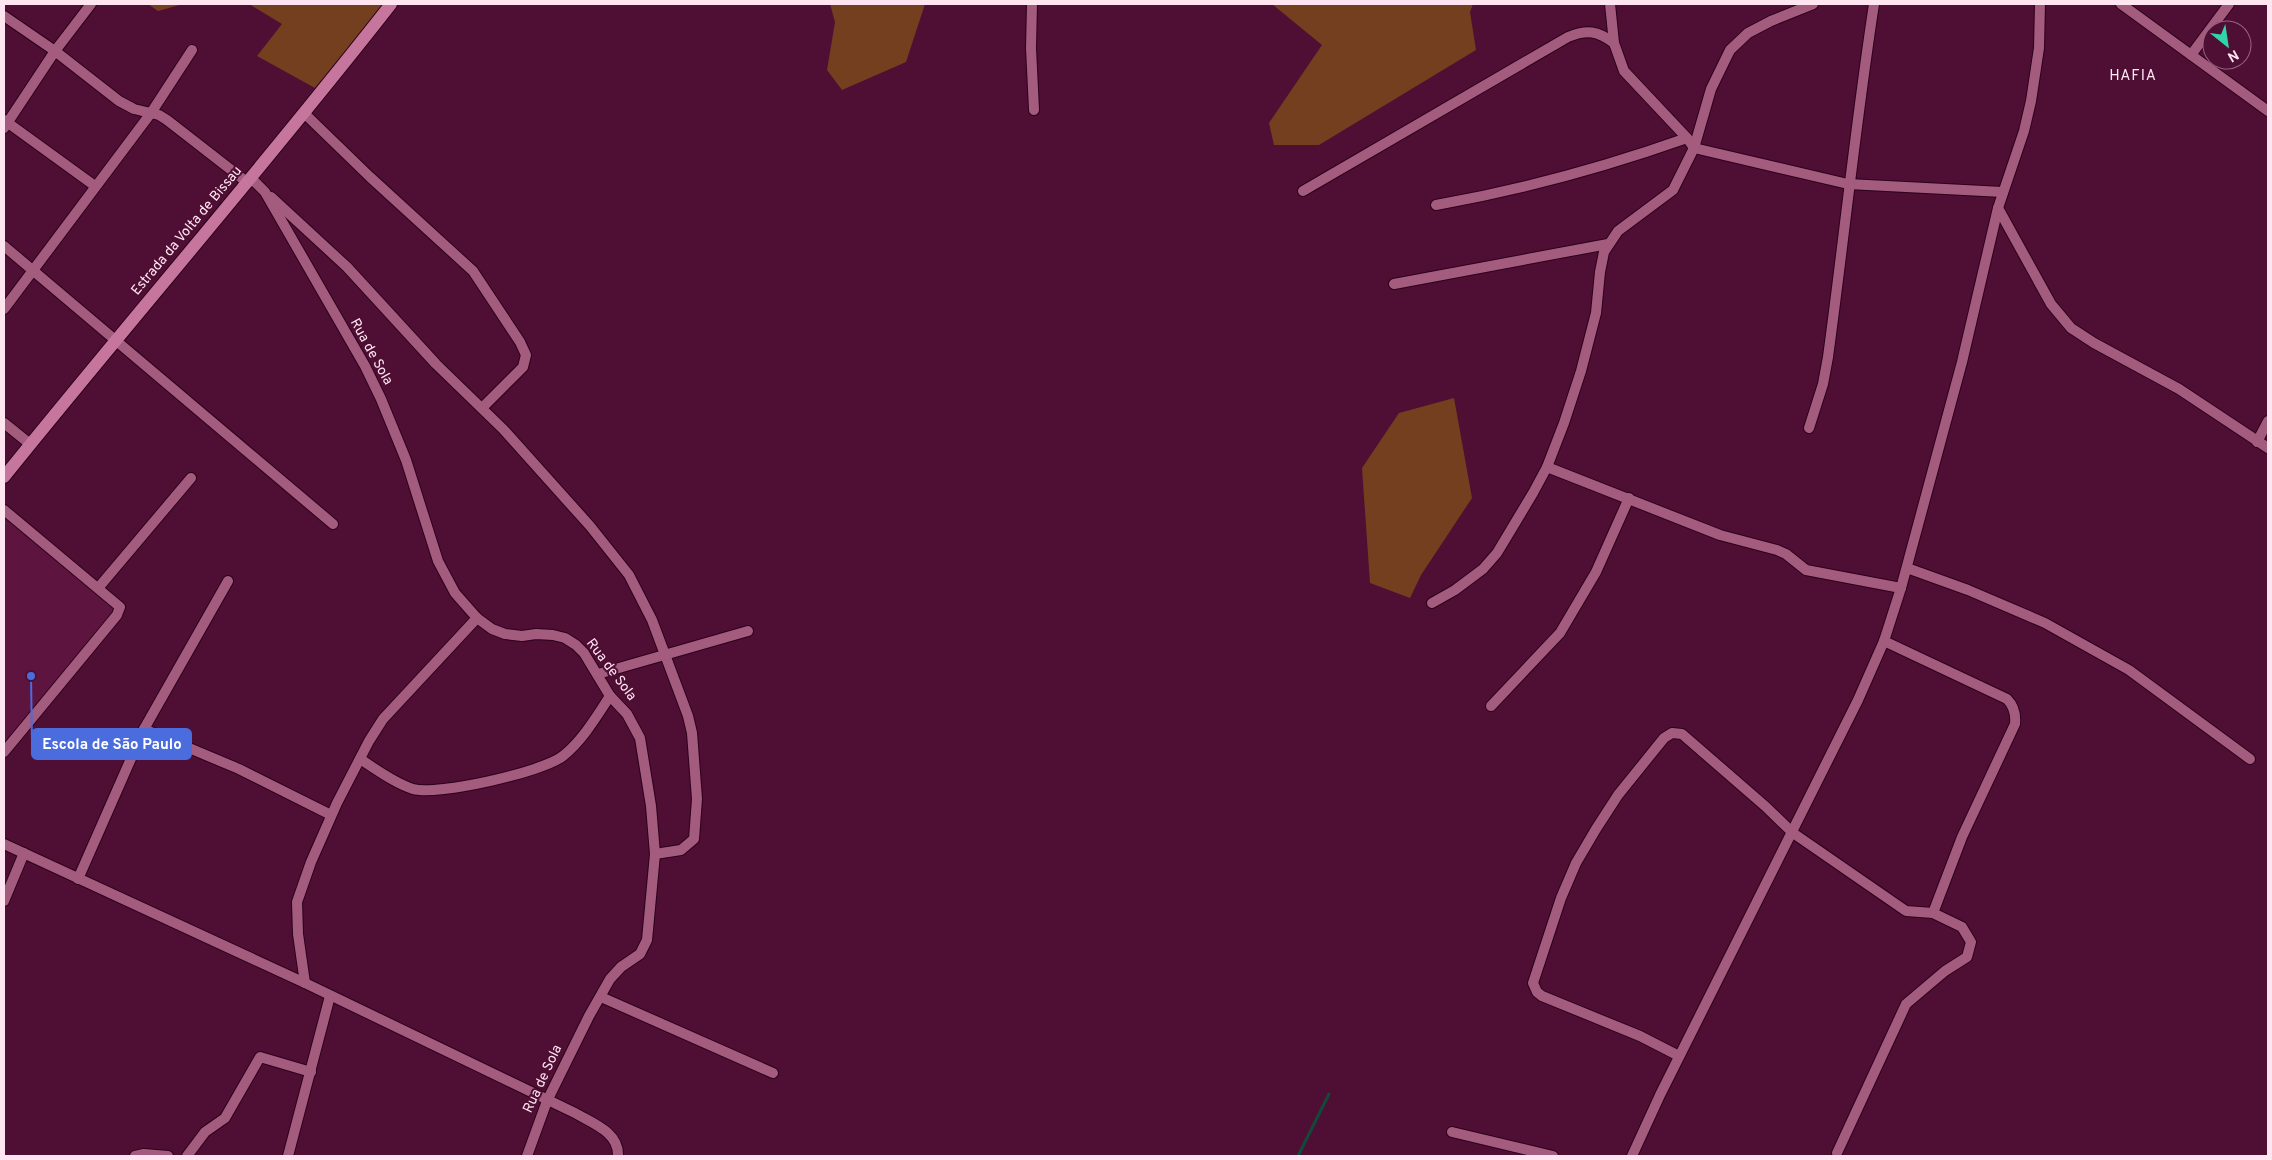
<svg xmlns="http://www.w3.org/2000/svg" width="2272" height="1160" font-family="Overpass,sans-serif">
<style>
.built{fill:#5d1540}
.green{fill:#743f1f}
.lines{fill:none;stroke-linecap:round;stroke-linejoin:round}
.stream{stroke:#104a39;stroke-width:3}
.minor-casing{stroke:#2d001a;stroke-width:12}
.major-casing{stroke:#2d001a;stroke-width:14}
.minor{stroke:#a35b7e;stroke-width:10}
.major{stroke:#c6759d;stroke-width:12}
.labels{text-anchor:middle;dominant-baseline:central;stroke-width:4;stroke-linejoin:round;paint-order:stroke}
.street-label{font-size:14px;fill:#ffe5f0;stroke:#4f0e34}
.neighbourhood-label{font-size:15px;letter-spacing:1px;fill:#ffe5f0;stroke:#4f0e34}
.leader{fill:none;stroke:#4a6cdd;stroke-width:2}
.callout-dot{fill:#4a6cdd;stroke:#4f0e34;stroke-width:2}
.callout{fill:#4a6cdd;stroke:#4a6cdd;stroke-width:2}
.callout-label{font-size:15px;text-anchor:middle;font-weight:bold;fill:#fff}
</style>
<rect width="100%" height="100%" fill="#4f0e34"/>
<path class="built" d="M4 509 115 609 4 743Z"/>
<g class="green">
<path d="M148 4H183L158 11Z"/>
<path d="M249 4H384L315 88 257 56 282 24Z"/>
<path d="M830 4H925L906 62 842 90 827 70 835 22Z"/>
<path d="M1272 4H1473L1470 12 1476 50 1319 145H1274L1269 123 1322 45Z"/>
<path d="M1454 398 1472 498 1421 575 1410 598 1370 583 1362 468 1399 413Z"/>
</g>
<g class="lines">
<path class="stream" d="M1298 1156 1329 1094"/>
<g class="minor-casing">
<g id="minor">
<path d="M1032 4 1031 48 1034 110"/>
<path d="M1610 4 1614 43 1624 71 1687 138 1694 148 1848 184 2003 192"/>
<path d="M2121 4 2268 111"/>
<path d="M4 16 55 51 119 101 134 109 159 115 167 120 248 183"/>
<path d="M2191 55 2229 4"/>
<path d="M304 113 370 177 473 271 520 342 526 355 523 367 482 408"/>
<path d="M4 120 95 186"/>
<path d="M4 128 55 51 91 4"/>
<path d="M251 178 265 192 365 366 381 399 406 460 438 561 455 593 477 618 492 629 505 634 522 636 536 634 553 635 565 638 576 645 584 653 610 696 627 714 640 738 651 806 655 854 647 940 640 954 621 967 610 979 589 1016 547 1101 527 1156"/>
<path d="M1303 191 1568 37C1587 29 1598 31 1614 43"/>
<path d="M271 197 347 267 436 364 503 429 590 526 629 575 652 620 688 716 692 733 697 799 694 839 681 850 655 854"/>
<path d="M1436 205C1521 190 1605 167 1687 138"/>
<path d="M1998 208 2051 304 2071 328 2094 343 2179 389 2268 448"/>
<path d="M4 246 333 524"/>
<path d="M1394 284 1608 244"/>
<path d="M4 309 151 113 192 50"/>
<path d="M4 423 30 444"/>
<path d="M1809 428 1823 384 1828 357C1844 239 1856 121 1874 4"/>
<path d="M2257 442 2268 421"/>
<path d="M1547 467 1720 535 1777 550 1786 554 1806 570 1901 588"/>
<path d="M4 510 120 607 117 615 4 752"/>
<path d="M1907 568 1968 590 2045 623 2129 670 2250 759"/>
<path d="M99 587 191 478"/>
<path d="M1432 603 1455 590 1483 569 1497 553 1533 493 1547 467 1564 423 1581 371 1596 313 1600 272 1604 252 1618 231 1673 190 1694 148 1711 89 1730 50 1748 33 1771 21 1813 4"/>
<path d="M1884 641 2007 699C2014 706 2016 714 2015 724L1962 837 1933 913"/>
<path d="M598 674 748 631"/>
<path d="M1491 706 1560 633 1596 572 1629 498"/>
<path d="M144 729 239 769 331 815"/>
<path d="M360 759C376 769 394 783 413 789 437 796 543 772 563 756 582 741 597 716 610 696"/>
<path d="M4 844 305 983 575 1113C592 1123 619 1132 618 1156"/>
<path d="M78 879 144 729 228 581"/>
<path d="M4 901 24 853"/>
<path d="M305 983 298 934 297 902 311 862 337 803 369 741 383 719 477 618"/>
<path d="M601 997 773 1073"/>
<path d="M1679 1056 1640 1036 1542 996 1537 992 1533 983 1561 898 1576 863 1596 829 1618 795 1664 738 1672 733 1682 734 1765 806 1793 833 1906 911 1933 913 1962 927 1971 942 1967 957 1945 971 1906 1004 1837 1153"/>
<path d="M1452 1132 1553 1156"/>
<path d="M135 1156 144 1154 168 1156"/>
<path d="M187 1156 205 1132 225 1118 260 1057 311 1072"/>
<path d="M288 1156 330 996"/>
<path d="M1632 1156 1660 1095 1858 700 1884 641 1901 588 1962 362 1998 208 2024 131 2031 101 2039 48 2040 4"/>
</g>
</g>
<g class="major-casing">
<path id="major" d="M4 477C132 318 266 164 391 4"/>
</g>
<use href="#minor" class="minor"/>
<use href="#major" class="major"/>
</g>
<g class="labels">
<g class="street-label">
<text transform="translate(187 231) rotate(-50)">Estrada da Volta de Bissau</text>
<text transform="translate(371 352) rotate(61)">Rua de Sola</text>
<text transform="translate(611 670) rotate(53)">Rua de Sola</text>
<text transform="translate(543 1079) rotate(-65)">Rua de Sola</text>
</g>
<g class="neighbourhood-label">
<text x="2133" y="76">HAFIA</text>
</g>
</g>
<path class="leader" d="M31 676L32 744"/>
<circle class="callout-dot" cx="31" cy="676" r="5"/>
<rect class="callout" x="32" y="729" width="159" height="30" rx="5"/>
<g class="callout-label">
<text x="112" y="749">Escola de São Paulo</text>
</g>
<rect width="2272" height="1160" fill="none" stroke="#ffe5f0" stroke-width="10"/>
<g transform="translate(2227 45) rotate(150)"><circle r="24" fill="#4f0e34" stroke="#95647f"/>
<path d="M0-4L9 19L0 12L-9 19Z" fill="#31d4a9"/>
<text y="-8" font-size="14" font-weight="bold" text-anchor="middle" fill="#ffe5f0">N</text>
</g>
</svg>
